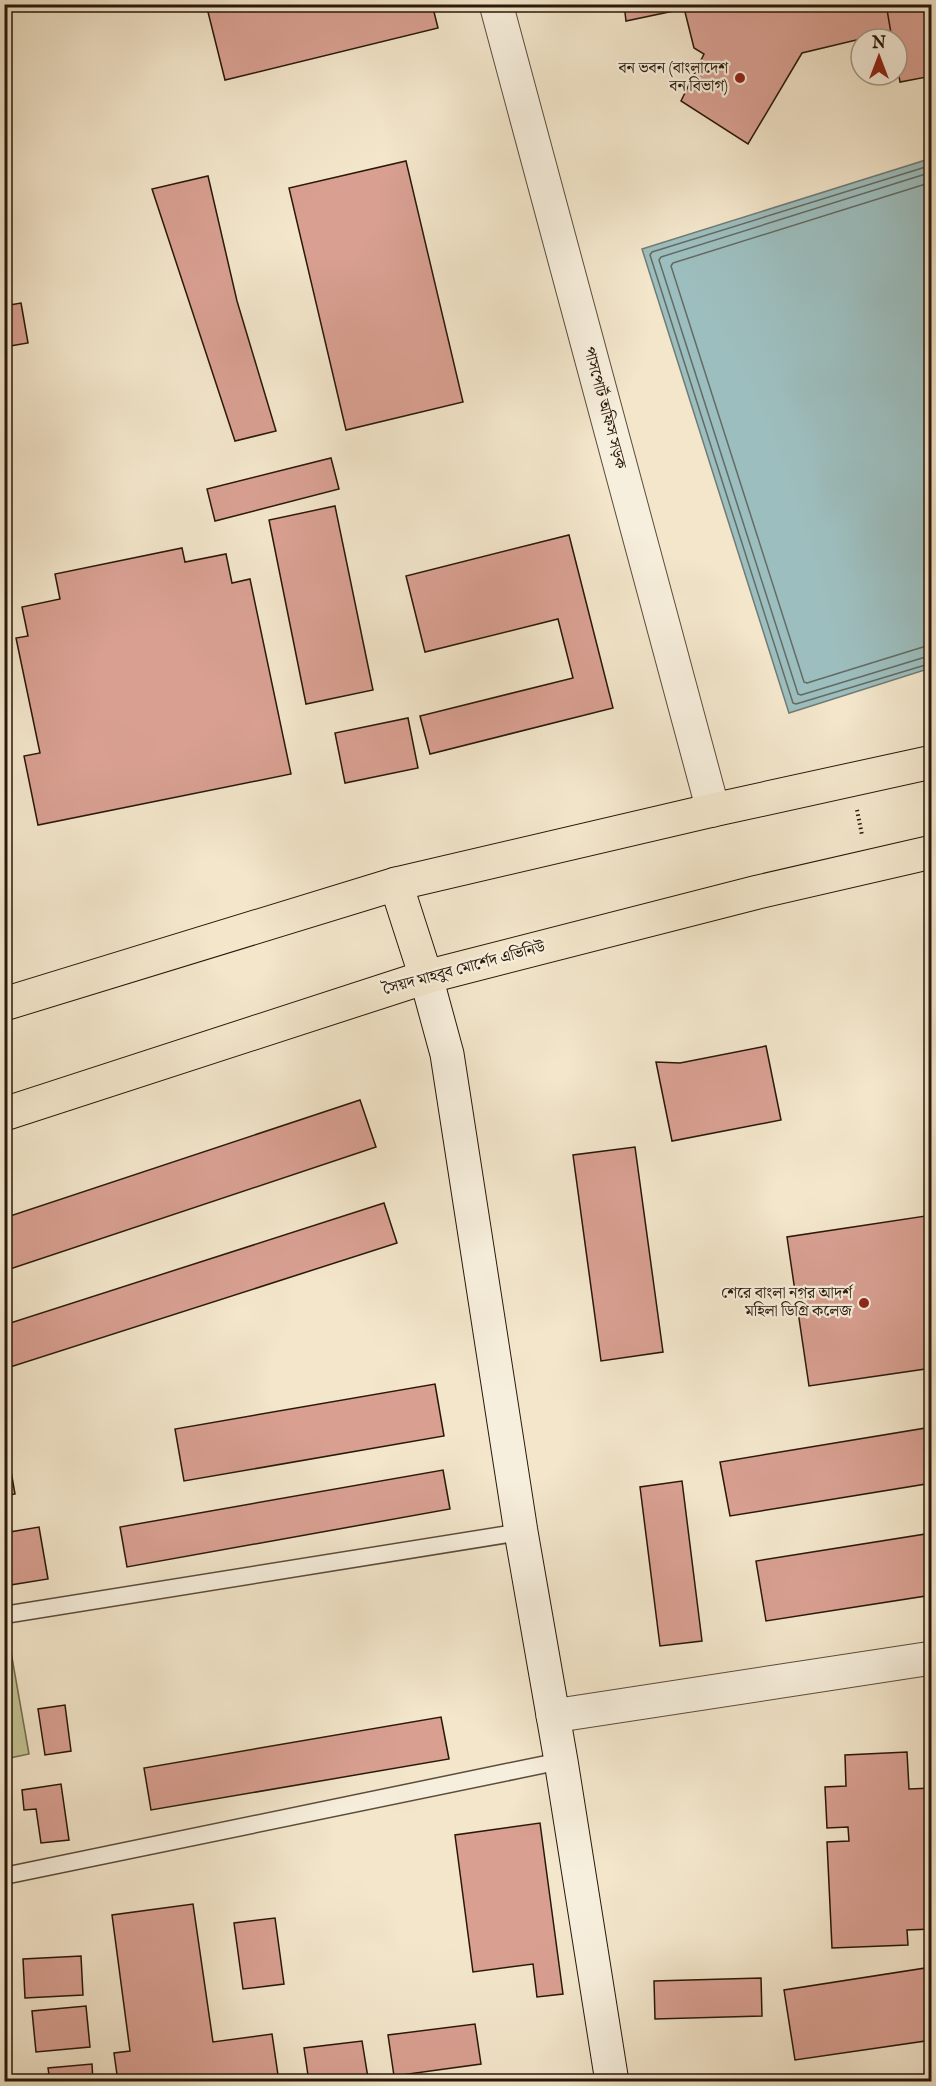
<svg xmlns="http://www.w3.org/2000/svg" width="936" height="2086" font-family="'IM FELL English','Noto Serif Bengali',serif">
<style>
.green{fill:#c1c393;stroke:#756e4e;stroke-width:1.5}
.water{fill:#9dbebe;stroke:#6f7c76;stroke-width:1.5}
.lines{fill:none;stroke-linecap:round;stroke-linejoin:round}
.shore{stroke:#636b64;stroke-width:1.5}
.building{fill:#d9a092;stroke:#29180a;stroke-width:1.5}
.lane-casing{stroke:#5c4c3a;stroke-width:19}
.street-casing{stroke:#5c4c3a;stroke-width:35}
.secondary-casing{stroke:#29180a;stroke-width:35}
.primary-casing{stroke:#29180a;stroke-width:35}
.path{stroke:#29180a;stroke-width:4;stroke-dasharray:1.5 3;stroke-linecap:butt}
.lane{stroke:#f7efdd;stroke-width:16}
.street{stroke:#f7efdd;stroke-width:33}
.secondary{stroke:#f7efdd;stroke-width:33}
.primary{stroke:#f3e6cb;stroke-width:33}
.poi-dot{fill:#8f2418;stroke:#f7efdd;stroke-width:2}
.labels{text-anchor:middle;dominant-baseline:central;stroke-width:4.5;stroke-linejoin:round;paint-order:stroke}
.poi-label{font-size:16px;fill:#29180a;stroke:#f7efdd;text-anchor:end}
.street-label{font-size:16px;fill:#29180a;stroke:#f7efdd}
</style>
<rect width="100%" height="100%" fill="#f3e6cb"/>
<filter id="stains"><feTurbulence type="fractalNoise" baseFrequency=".00333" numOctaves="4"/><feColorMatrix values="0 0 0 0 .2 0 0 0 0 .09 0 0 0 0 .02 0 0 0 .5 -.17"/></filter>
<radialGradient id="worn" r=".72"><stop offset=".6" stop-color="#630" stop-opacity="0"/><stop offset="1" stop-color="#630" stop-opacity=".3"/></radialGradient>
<path class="green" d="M8 1635 29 1754 5 1759 4 1636Z"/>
<path class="water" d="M929 159 932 166 931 668 789 713 642 249Z"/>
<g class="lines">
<g class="shore">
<path d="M932 165 652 252 650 255 793 703 796 704 932 663"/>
<path d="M932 172 661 257 659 260 798 694 801 695 932 655"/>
<path d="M932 182 673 263 671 266 804 682 807 683 923 647 932 646"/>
</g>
</g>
<g class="building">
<path d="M206 4H432L438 28 225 80Z"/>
<path d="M624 4H707L626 21Z"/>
<path d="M683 4H932V22L802 53 748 144 681 101 704 54 694 48Z"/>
<path d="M886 4H932V76L900 82 897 65V39H892Z"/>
<path d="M406 161 463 402 346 430 289 188Z"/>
<path d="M208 176 237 301 276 431 235 441 152 189Z"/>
<path d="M21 303 28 343 4 347V306Z"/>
<path d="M331 458 339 489 215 521 207 489Z"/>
<path d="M335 506 373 690 306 704 269 520Z"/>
<path d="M569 535 613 708 430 754 420 716 573 678 558 619 425 652 406 576Z"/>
<path d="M182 548 185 562 226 554 232 583 250 579 291 774 38 825 24 756 40 753 16 638 28 636 22 607 60 599 55 574Z"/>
<path d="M408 718 418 768 345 783 335 733Z"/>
<path d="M766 1046 781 1120 672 1141 656 1062 680 1063Z"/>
<path d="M360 1100 376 1147 4 1271V1218Z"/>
<path d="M635 1147 663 1352 601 1361 573 1155Z"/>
<path d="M384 1203 397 1243 4 1369V1325Z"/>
<path d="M932 1215V1368L809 1386 787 1237Z"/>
<path d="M435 1384 444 1436 184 1481 175 1429Z"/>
<path d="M932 1427V1483L730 1516 720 1462Z"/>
<path d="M4 1448H7L15 1494 4 1496Z"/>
<path d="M443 1470 450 1509 127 1567 120 1527Z"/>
<path d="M682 1481 702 1641 660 1646 640 1487Z"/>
<path d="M39 1527 48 1579 4 1586V1533Z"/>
<path d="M932 1533V1595L766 1621 756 1561Z"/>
<path d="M65 1705 71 1751 45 1755 38 1709Z"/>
<path d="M441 1717 449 1759 151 1810 144 1768Z"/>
<path d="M907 1752 909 1789 932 1788V1929L907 1930 908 1945 832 1948 827 1842 849 1841 848 1827 827 1828 825 1787 846 1786 845 1755Z"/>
<path d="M61 1784 69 1840 41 1843 36 1809 24 1810 22 1790Z"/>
<path d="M540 1823 563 1994 537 1997 533 1964 473 1972 455 1835Z"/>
<path d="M193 1904 213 2042 272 2034 279 2082H118L114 2053 130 2051 112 1915Z"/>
<path d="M275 1918 284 1984 243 1989 234 1923Z"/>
<path d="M81 1956 83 1995 25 1998 23 1959Z"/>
<path d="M932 1967V2040L795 2060 784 1990Z"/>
<path d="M761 1978 762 2016 655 2019 654 1981Z"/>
<path d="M86 2006 90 2047 36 2052 32 2011Z"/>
<path d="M475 2024 481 2064 394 2076 388 2035Z"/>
<path d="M362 2041 368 2078 343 2082H309L304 2048Z"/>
<path d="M92 2064 93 2082H50L48 2068Z"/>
<path d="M932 2077V2082H901Z"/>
</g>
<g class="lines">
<g class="lane-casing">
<g id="lane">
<path d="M4 1615 521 1532"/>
<path d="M4 1876 561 1761"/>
</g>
</g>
<g class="street-casing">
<g id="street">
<path d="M496 4 713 810"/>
<path d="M553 1716 932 1658"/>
</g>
</g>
<g class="secondary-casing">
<path id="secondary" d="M426 977 447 1054 521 1532 561 1761 612 2082"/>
</g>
<g class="primary-casing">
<g id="primary">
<path d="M396 884 426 977"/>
<path d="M4 1004 396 884 713 810 932 762"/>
<path d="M4 1114 426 977 758 892 932 852"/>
</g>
</g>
<path class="path" d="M857 810 862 835"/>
<use href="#lane" class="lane"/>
<use href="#street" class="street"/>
<use href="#secondary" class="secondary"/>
<use href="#primary" class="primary"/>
</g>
<g class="poi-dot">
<circle cx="740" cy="78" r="6"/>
<circle cx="864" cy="1303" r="6"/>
</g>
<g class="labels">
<g class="poi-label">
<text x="728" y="69">বন ভবন (বাংলাদেশ<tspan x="728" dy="18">বন বিভাগ)</tspan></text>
<text x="852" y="1294">শেরে বাংলা নগর আদর্শ<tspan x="852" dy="18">মহিলা ডিগ্রি কলেজ</tspan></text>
</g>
<g class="street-label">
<text transform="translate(604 408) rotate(75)">পাসপোর্ট অফিস সড়ক</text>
<text transform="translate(464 969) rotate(-15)">সৈয়দ মাহবুব মোর্শেদ এভিনিউ</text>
</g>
</g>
<rect width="936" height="2086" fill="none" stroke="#f3e6cb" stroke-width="24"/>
<rect x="6" y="6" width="924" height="2074" fill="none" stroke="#29180a" stroke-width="3"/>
<rect x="12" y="12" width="912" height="2062" fill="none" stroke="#29180a" stroke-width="1.5"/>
<g transform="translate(879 57)"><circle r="28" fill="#f7efdd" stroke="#a59989" stroke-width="1.5"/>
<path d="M0-4.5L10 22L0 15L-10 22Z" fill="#8f2418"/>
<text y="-9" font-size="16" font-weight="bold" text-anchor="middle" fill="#29180a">N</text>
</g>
<rect width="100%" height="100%" filter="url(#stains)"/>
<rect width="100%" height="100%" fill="url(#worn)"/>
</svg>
